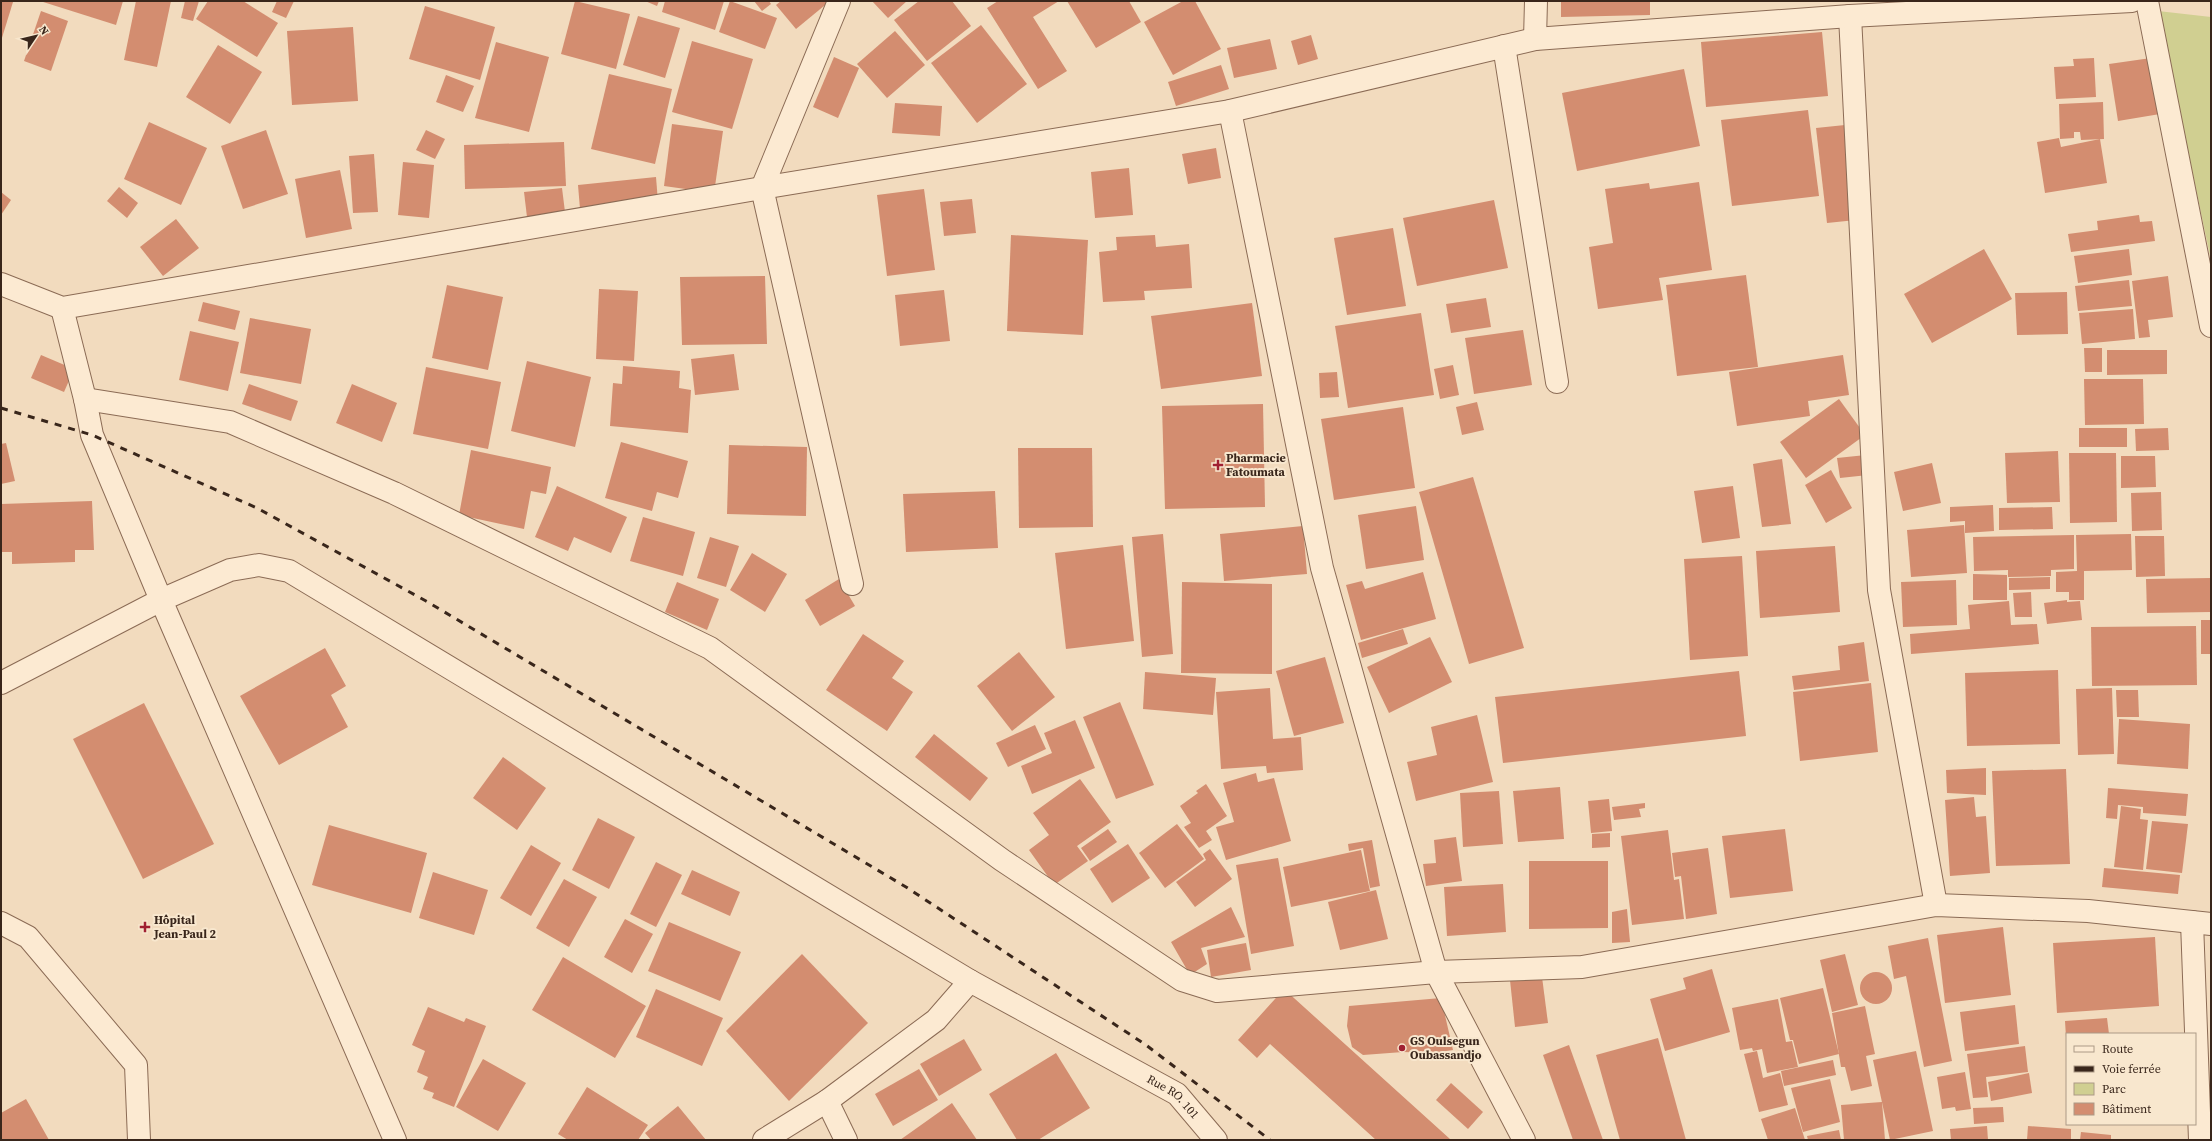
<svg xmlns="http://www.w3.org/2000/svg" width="2212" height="1141" font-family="'Source Serif 4',serif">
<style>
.green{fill:#d0cf91}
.building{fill:#d38d70}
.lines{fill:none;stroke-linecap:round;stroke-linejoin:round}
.minor-casing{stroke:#8b6b55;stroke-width:24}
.minor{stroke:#fcead2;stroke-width:22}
.rail{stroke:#39261b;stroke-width:3;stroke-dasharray:7 7;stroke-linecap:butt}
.poi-dot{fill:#a02032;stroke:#f8e7ce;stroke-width:1.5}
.labels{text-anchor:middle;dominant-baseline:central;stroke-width:4;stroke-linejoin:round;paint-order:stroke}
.poi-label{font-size:12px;font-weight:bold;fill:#39261b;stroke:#f8e7ce;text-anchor:start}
.street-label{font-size:12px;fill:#39261b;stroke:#f8e7ce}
</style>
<rect width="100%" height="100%" fill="#f2dbbe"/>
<path class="green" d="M2158 11 2211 17V260Z"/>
<g class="building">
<path d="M1 1 13 2 1 41Z"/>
<path d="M40 1H123L116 25Z"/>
<path d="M136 1H171L157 67 124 60Z"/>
<path d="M185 1H199L193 21 181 18Z"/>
<path d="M208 1H243L278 23 257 57 196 19Z"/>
<path d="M277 1H294L286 18 272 12Z"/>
<path d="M575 1 630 14 616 69 561 54Z"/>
<path d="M645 1H659L657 6Z"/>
<path d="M665 1H724L715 30 662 12Z"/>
<path d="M730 1 777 18 765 49 719 32Z"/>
<path d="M754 1H769L771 4 762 11Z"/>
<path d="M781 1H830L796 29 776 5Z"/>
<path d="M872 1H907L888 18Z"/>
<path d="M919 1H952L971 26 927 61 894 20Z"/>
<path d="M998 1H1059L1033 17 1067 71 1038 89 987 8Z"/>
<path d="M1067 1H1129L1141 22 1096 48Z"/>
<path d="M1183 1H1195L1221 49 1173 75 1144 22Z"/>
<path d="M1561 1H1650V15L1561 17Z"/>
<path d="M425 6 495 27 480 80 409 59Z"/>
<path d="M41 11 68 21 51 71 24 61Z"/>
<path d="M638 16 680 28 665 78 623 65Z"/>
<path d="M981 25 1027 84 977 123 931 63Z"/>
<path d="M353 27 358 101 292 105 287 31Z"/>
<path d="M895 31 925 65 887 98 857 64Z"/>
<path d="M1822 32 1828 96 1706 107 1701 42Z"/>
<path d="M1311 35 1318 59 1298 65 1291 41Z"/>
<path d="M1270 39 1277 69 1234 78 1227 48Z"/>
<path d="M692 41 753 59 732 129 672 112Z"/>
<path d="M496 42 549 57 529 132 475 118Z"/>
<path d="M218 45 262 72 230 124 186 97Z"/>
<path d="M834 57 859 68 838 118 813 107Z"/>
<path d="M2094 58 2096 97 2056 99 2054 67 2074 66 2073 59Z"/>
<path d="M2151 58 2160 114 2118 121 2109 64Z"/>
<path d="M1221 65 1229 89 1176 106 1168 82Z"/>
<path d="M1684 69 1700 146 1577 171 1562 93Z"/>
<path d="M609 74 672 89 655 164 591 149Z"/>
<path d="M446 75 474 86 463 112 436 102Z"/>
<path d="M2103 102 2104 139 2081 140 2080 132H2074V138L2060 139 2059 104Z"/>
<path d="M895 103 942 106 940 136 892 133Z"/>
<path d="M1808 110 1819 196 1732 206 1721 120Z"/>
<path d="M149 122 207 148 181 205 124 179Z"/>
<path d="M672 124 723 131 714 193 664 186Z"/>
<path d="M1845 125 1856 220 1827 223 1816 128Z"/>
<path d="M266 130 288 194 243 209 221 146Z"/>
<path d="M426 130 445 139 435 159 416 150Z"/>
<path d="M2059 138 2061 147 2100 139 2107 183 2045 193 2037 142Z"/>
<path d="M564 142 566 186 465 189 464 145Z"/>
<path d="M1216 148 1221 178 1188 184 1182 154Z"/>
<path d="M374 154 378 212 353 213 349 156Z"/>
<path d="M403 162 434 165 429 218 398 215Z"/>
<path d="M1129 168 1133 215 1095 218 1091 172Z"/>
<path d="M340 170 352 229 306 238 295 179Z"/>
<path d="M656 177 658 202 580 209 578 185Z"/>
<path d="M1699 182 1712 270 1659 278 1663 300 1598 309 1589 247 1613 243 1605 189 1649 183 1650 189Z"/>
<path d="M119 187 138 203 127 218 107 201Z"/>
<path d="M562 188 565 212 527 217 524 192Z"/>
<path d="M924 189 935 270 887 276 877 195Z"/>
<path d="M1 192 11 200 1 215Z"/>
<path d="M972 199 976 233 944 236 940 202Z"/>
<path d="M1494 200 1508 268 1417 286 1403 218Z"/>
<path d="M2139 215 2140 222 2152 221 2155 241 2071 252 2068 234 2098 230 2097 221Z"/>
<path d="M176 219 199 248 163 276 140 247Z"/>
<path d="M1393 228 1406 306 1347 315 1334 238Z"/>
<path d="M1011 235 1088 240 1083 335 1007 331Z"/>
<path d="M1155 235 1156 247 1189 244 1192 288 1144 291 1145 300 1103 302 1099 252 1117 250 1116 237Z"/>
<path d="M1984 249 2012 299 1932 343 1904 294Z"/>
<path d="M2129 249 2132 275 2078 283 2074 256Z"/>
<path d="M1746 275 1758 367 1677 376 1666 285Z"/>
<path d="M765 276 767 344 682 345 680 277Z"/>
<path d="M2168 276 2173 317 2148 320 2150 337 2139 338 2132 281Z"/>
<path d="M2129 280 2132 306 2078 311 2075 286Z"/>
<path d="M447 285 503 297 488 370 432 358Z"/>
<path d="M599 289 638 291 634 361 596 359Z"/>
<path d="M944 290 950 341 900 346 895 295Z"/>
<path d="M2067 292 2068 334 2017 335 2015 293Z"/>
<path d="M1486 298 1491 327 1451 333 1446 304Z"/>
<path d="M203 302 240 311 235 330 198 321Z"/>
<path d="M1252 303 1262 376 1161 389 1151 316Z"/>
<path d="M2133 309 2135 339 2082 344 2079 313Z"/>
<path d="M1421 313 1434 395 1348 408 1335 326Z"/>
<path d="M250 318 311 329 301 384 240 373Z"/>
<path d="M1523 330 1532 385 1474 394 1465 338Z"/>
<path d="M190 331 239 342 228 391 179 380Z"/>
<path d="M2084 348H2102V372H2085Z"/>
<path d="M2107 350H2167V374L2107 375Z"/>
<path d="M734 354 739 390 695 395 691 359Z"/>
<path d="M41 355 74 369 64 392 31 378Z"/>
<path d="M1843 355 1849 395 1808 401 1810 416 1737 426 1729 372Z"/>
<path d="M527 361 591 377 575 447 511 431Z"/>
<path d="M1453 365 1459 395 1440 399 1434 369Z"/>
<path d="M623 366 680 371 679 388 691 390 688 433 610 426 613 383 622 384Z"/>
<path d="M426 367 501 382 488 449 413 434Z"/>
<path d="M1337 372 1339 397 1320 398 1319 373Z"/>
<path d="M2084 379H2143L2144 424 2085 425Z"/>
<path d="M249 384 298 401 291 421 242 404Z"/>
<path d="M352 384 397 403 382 442 336 423Z"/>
<path d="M1839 399 1865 435 1806 478 1780 442Z"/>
<path d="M1477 402 1484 430 1462 435 1456 407Z"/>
<path d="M1263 404 1265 507 1165 509 1162 406Z"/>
<path d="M1403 407 1415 488 1334 500 1321 419Z"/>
<rect x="2079" y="428" width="48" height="19"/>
<path d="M2168 428 2169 450 2136 451 2135 429Z"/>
<path d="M621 442 688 461 678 498 657 492 652 511 605 498Z"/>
<path d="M6 443 15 481 1 484V444Z"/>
<path d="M729 445 807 447 806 516 727 514Z"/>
<path d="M1018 448H1092L1093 527 1019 528Z"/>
<path d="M471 450 551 467 546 494 531 491 524 529 459 515Z"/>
<path d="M2058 451 2060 502 2007 503 2005 453Z"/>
<path d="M2069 453H2116L2117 522 2070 523Z"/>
<path d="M1866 455 1868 475 1840 478 1837 458Z"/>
<path d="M2121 456H2155L2156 487 2121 488Z"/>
<path d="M1782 459 1791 524 1762 527 1753 464Z"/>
<path d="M1932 463 1941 503 1903 511 1894 472Z"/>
<path d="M1831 470 1852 508 1826 523 1805 485Z"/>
<path d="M1473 477 1524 648 1469 664 1419 492Z"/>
<path d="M557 486 627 517 611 553 574 537 568 551 535 537Z"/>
<path d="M1733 486 1740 538 1702 543 1694 491Z"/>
<path d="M995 491 998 548 906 552 903 494Z"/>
<path d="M2161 492 2162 530 2132 531 2131 493Z"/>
<path d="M92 501 94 550H75V562L12 564V552H1V504Z"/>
<path d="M1993 505 1994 531 1965 533V521L1950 522V507Z"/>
<path d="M1416 506 1424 560 1366 569 1358 515Z"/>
<path d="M2052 507 2053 529 1999 530V508Z"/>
<path d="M643 517 695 532 683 576 630 561Z"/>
<path d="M1964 525 1967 573 1911 577 1907 530Z"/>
<path d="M1303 526 1307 574 1224 581 1220 534Z"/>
<path d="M1163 534 1173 654 1142 657 1132 537Z"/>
<path d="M2131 534 2132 570 2084 571V600H2069V592H2056V572L2077 571 2076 535Z"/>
<path d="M2074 535V569L2051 570V576L2008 577V570L1974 571 1973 537Z"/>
<path d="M2135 536H2164L2165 576 2136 577Z"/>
<path d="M710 537 739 546 726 587 697 578Z"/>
<path d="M1123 545 1134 641 1066 649 1055 553Z"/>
<path d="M1835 546 1840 612 1760 618 1756 551Z"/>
<path d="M752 553 787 574 765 612 730 590Z"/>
<path d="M1742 556 1748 656 1690 660 1684 559Z"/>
<path d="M1423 572 1436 619 1361 640 1346 585 1362 581 1365 589Z"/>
<path d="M1973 574 2007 575V600H1973Z"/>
<path d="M2050 577V589L2009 590V578Z"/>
<path d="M2211 578V612L2147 613 2146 579Z"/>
<path d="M839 579 855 606 820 626 805 600Z"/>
<path d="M1956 580 1957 625 1903 627 1901 582Z"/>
<path d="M677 582 719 599 707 630 665 612Z"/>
<path d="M1182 582 1272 584V674L1181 673Z"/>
<path d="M2031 592 2032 617H2015L2013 593Z"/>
<path d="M2067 600V602L2080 601 2082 620 2047 624 2044 603Z"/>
<path d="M2009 601 2011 625 2037 624 2039 644 1911 654 1910 634 1970 629 1968 605Z"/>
<rect x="2201" y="620" width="10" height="34"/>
<path d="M2196 626 2197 685 2092 686 2091 627Z"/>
<path d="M1403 629 1408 644 1362 658 1358 643Z"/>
<path d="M863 634 904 661 892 678 913 692 887 731 826 690Z"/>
<path d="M1430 637 1452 682 1389 713 1367 667Z"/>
<path d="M1864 642 1869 681 1794 690 1792 676 1840 670 1838 646Z"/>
<path d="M325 648 346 686 331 695 348 727 279 765 240 696Z"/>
<path d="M1019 652 1055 697 1012 731 977 686Z"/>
<path d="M1325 657 1344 723 1294 736 1276 671Z"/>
<path d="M2058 670 2060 744 1967 746 1965 673Z"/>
<path d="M1739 671 1746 736 1503 763 1495 697Z"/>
<path d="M1145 672 1216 678 1213 715 1143 709Z"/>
<path d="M1871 683 1878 752 1800 761 1793 692Z"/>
<path d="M1270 688 1273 739 1301 737 1303 770 1267 773 1266 766 1221 769 1216 692Z"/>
<path d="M2112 688 2114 754 2078 755 2076 689Z"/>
<path d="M2116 690H2138L2139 717H2117Z"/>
<path d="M1120 702 1154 785 1116 799 1083 717Z"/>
<path d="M144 703 214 844 143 879 73 739Z"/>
<path d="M1477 715 1493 782 1416 801 1407 762 1437 755 1431 727Z"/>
<path d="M2119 719 2190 724 2188 769 2117 764Z"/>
<path d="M1075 720 1095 768 1032 794 1021 766 1052 753 1044 733Z"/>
<path d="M1035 725 1046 749 1008 767 996 743Z"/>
<path d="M934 734 988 778 970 801 915 757Z"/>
<path d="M503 757 546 788 517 830 473 798Z"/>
<path d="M1986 768V795L1947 793 1946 770Z"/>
<path d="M2066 769 2070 864 1996 866 1992 771Z"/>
<path d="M1256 773 1258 782 1274 778 1291 841 1226 860 1216 827 1234 822 1223 783Z"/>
<path d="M1080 779 1111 822 1077 846 1088 861 1054 885 1029 850 1049 835 1033 813Z"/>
<path d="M1206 784 1227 816 1206 831 1212 840 1199 848 1184 827 1191 823 1180 806 1198 793 1196 791Z"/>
<path d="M1560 787 1564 839 1518 842 1513 791Z"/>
<path d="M2108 788 2188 794 2186 816 2143 813V807L2118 805 2117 819 2106 818Z"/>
<path d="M1499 791 1503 844 1463 847 1460 793Z"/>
<path d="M1974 797 1976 817 1986 816 1990 873 1950 876 1945 800Z"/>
<path d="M1609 799 1612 831 1591 833 1588 801Z"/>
<path d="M1645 803V808L1639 809 1641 817 1614 820 1612 807Z"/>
<path d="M2121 806 2141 809 2140 819 2148 820 2143 870 2114 867Z"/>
<path d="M598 818 635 837 609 889 572 870Z"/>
<path d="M2152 821 2188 824 2182 873 2146 869Z"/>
<path d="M1177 824 1204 859 1165 888 1139 853Z"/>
<path d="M329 825 427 853 411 913 312 885Z"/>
<path d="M1108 829 1117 842 1090 861 1081 848Z"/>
<path d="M1785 829 1793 891 1730 898 1722 836Z"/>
<path d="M1668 830 1674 880 1679 879 1684 919 1632 925 1621 836Z"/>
<path d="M1610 833V847L1592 848V834Z"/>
<path d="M1456 837 1462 881 1426 886 1423 864 1436 863 1434 840Z"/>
<path d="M1372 840 1380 886 1370 888 1363 848 1349 851 1348 844Z"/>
<path d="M1128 844 1150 878 1112 903 1090 869Z"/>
<path d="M531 845 561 863 531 916 500 898Z"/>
<path d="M1708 848 1717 914 1686 919 1681 876 1675 877 1672 853Z"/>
<path d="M1210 849 1232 879 1195 907 1176 882 1206 860 1203 854Z"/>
<path d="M1361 850 1370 891 1291 907 1283 867Z"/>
<path d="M1278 858 1294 946 1251 954 1236 865Z"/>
<path d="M1529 861H1608V928L1529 929Z"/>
<path d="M656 862 682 875 656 927 630 914Z"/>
<path d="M2104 868 2180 875 2178 894 2102 887Z"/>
<path d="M692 870 740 892 730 916 681 894Z"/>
<path d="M433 872 488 890 474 935 419 918Z"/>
<path d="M564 879 597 897 569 947 536 928Z"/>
<path d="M1503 884 1506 932 1447 936 1444 887Z"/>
<path d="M1376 890 1388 939 1340 950 1328 902Z"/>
<path d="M1231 907 1245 937 1201 948 1207 964 1190 975 1171 942Z"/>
<path d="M1627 909 1630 942 1612 943V912Z"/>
<path d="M625 919 653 934 632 973 604 957Z"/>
<path d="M669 922 741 952 720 1001 648 971Z"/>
<path d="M2003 927 2011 995 1945 1003 1937 935Z"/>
<path d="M2155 937 2159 1006 2057 1013 2053 943Z"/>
<path d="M1928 938 1952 1061 1924 1067 1906 976 1894 979 1888 946Z"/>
<path d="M1246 943 1251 970 1211 977 1207 950Z"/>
<path d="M802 954 868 1023 789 1101 726 1031Z"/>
<path d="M1845 954 1858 1005 1832 1012 1820 960Z"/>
<path d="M563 957 646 1006 615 1058 532 1010Z"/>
<path d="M1712 969 1730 1032 1665 1051 1650 999 1686 989 1683 978Z"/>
<circle cx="1876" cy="988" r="16"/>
<path d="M1542 977 1548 1023 1515 1027 1510 980Z"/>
<path d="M1823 988 1839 1054 1799 1064 1793 1040H1790L1780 998Z"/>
<path d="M656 989 723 1018 702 1066 636 1037Z"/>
<path d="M1284 989 1450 1139 1376 1140 1270 1044 1257 1058 1238 1040Z"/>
<path d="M1441 998 1453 1050 1432 1053 1403 1052 1363 1055 1352 1047 1347 1026 1349 1006Z"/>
<path d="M1778 999 1786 1042 1792 1041 1798 1067 1767 1073 1762 1049 1753 1051 1752 1048 1740 1050 1732 1008Z"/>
<path d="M2015 1005 2019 1044 1965 1051 1960 1012Z"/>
<path d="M1865 1006 1875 1054 1866 1056 1872 1086 1851 1091 1845 1067H1841L1832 1013Z"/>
<path d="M428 1007 464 1022 466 1018 486 1026 454 1107 432 1098 434 1093 423 1089 428 1077 417 1072 425 1051 412 1045Z"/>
<path d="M2107 1018 2109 1034H2067L2066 1037 2065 1021Z"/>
<path d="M1658 1038 1686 1140H1620L1596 1055Z"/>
<path d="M964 1039 982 1070 939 1096 920 1064Z"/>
<path d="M1569 1045 1603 1140H1573L1543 1055Z"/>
<path d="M2025 1046 2028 1072 1986 1077 1988 1097 1973 1098 1967 1054Z"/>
<path d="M1757 1051 1763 1078 1780 1073 1788 1105 1759 1112 1744 1054Z"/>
<path d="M1916 1051 1933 1131 1890 1140 1873 1060Z"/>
<path d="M1056 1053 1090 1108 1038 1140H1017L989 1094Z"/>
<path d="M483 1059 526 1083 498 1131 456 1107Z"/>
<path d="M1833 1060 1836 1075 1784 1086 1781 1071Z"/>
<path d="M919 1069 938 1100 893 1126 875 1094Z"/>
<path d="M1965 1072 1971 1109 1956 1111 1955 1107 1942 1109 1937 1077Z"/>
<path d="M2029 1073 2032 1093 1991 1101 1988 1082Z"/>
<path d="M1830 1079 1840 1122 1803 1132 1791 1088Z"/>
<path d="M1451 1083 1483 1112 1468 1129 1436 1100Z"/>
<path d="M587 1087 648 1125 638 1140H568L558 1134Z"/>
<path d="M26 1099 49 1140H1V1113Z"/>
<path d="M1882 1102 1885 1140H1844L1841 1105Z"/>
<path d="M952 1103 977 1140H900Z"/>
<path d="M678 1106 706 1140H651L645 1133Z"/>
<path d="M2003 1107 2004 1122 1974 1124 1973 1108Z"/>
<path d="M1795 1108 1805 1140H1768L1761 1119Z"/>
<path d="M1987 1126 1988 1140H1951L1950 1129Z"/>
<path d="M2028 1126 2071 1129V1140H2027Z"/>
<path d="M1839 1130 1841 1140H1808L1807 1136Z"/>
<path d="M2081 1132 2111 1135V1140H2080Z"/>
</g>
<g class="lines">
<g class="minor-casing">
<g id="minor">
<path d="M839 1 762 188 852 584"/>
<path d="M2147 1 2211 326"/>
<path d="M1850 16 1879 590 1936 905"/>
<path d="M1535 39 1536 1"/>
<path d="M1504 46 1557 382"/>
<path d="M1230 111 1322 568 1436 972 1524 1140"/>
<path d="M1 284 62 308 762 188 1230 111 1535 39 1850 16 2132 1"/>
<path d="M62 308 85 399 92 435 161 600 395 1140"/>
<path d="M85 399 230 422 394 493 710 648 1002 860 1182 980 1217 991 1436 972 1582 967 1936 905 2088 911 2211 924"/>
<path d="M1 683 161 600 230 570 259 565 289 571 970 981"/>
<path d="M2192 922 2200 1140"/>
<path d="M1 923 28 937 136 1065 139 1140"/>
<path d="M827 1101 846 1140"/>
<path id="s1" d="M764 1140 827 1101 936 1020 970 981 1177 1094 1216 1140"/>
</g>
</g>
<use href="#minor" class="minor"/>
<path class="rail" d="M1 408 92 435 257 508 426 601 906 887 1146 1045 1270 1140"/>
</g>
<g class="poi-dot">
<path d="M1216 459h4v4h4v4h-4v4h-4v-4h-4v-4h4z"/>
<path d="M143 921h4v4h4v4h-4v4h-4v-4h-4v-4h4z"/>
<circle cx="1402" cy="1048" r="4"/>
</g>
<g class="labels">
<g class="poi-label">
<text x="1226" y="458">Pharmacie<tspan x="1226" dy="14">Fatoumata</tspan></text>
<text x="154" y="920">Hôpital<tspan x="154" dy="14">Jean-Paul 2</tspan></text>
<text x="1410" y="1041">GS Oulsegun<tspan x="1410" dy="14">Oubassandjo</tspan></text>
</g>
<g class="street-label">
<text stroke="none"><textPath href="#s1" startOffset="496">Rue RO. 101</textPath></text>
</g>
</g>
<rect width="2212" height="1141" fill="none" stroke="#39261b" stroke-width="4"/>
<rect x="2066" y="1033" width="130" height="92" fill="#f8e7ce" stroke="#ac9a86"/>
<rect x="2074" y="1046" width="20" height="6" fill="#fcead2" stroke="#ac9a86"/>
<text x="2102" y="1053" font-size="12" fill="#39261b">Route</text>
<rect x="2074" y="1066" width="20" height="6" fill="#39261b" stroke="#ac9a86"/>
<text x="2102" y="1073" font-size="12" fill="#39261b">Voie ferrée</text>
<rect x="2074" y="1083" width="20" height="12" fill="#d0cf91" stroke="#ac9a86"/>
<text x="2102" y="1093" font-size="12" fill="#39261b">Parc</text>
<rect x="2074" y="1103" width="20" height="12" fill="#d38d70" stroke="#ac9a86"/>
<text x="2102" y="1113" font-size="12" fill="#39261b">Bâtiment</text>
<g transform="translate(36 36) rotate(55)" stroke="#f8e7ce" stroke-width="3" paint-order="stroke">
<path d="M0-3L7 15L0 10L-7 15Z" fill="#39261b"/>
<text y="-6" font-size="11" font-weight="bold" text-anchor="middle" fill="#39261b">N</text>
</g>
</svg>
